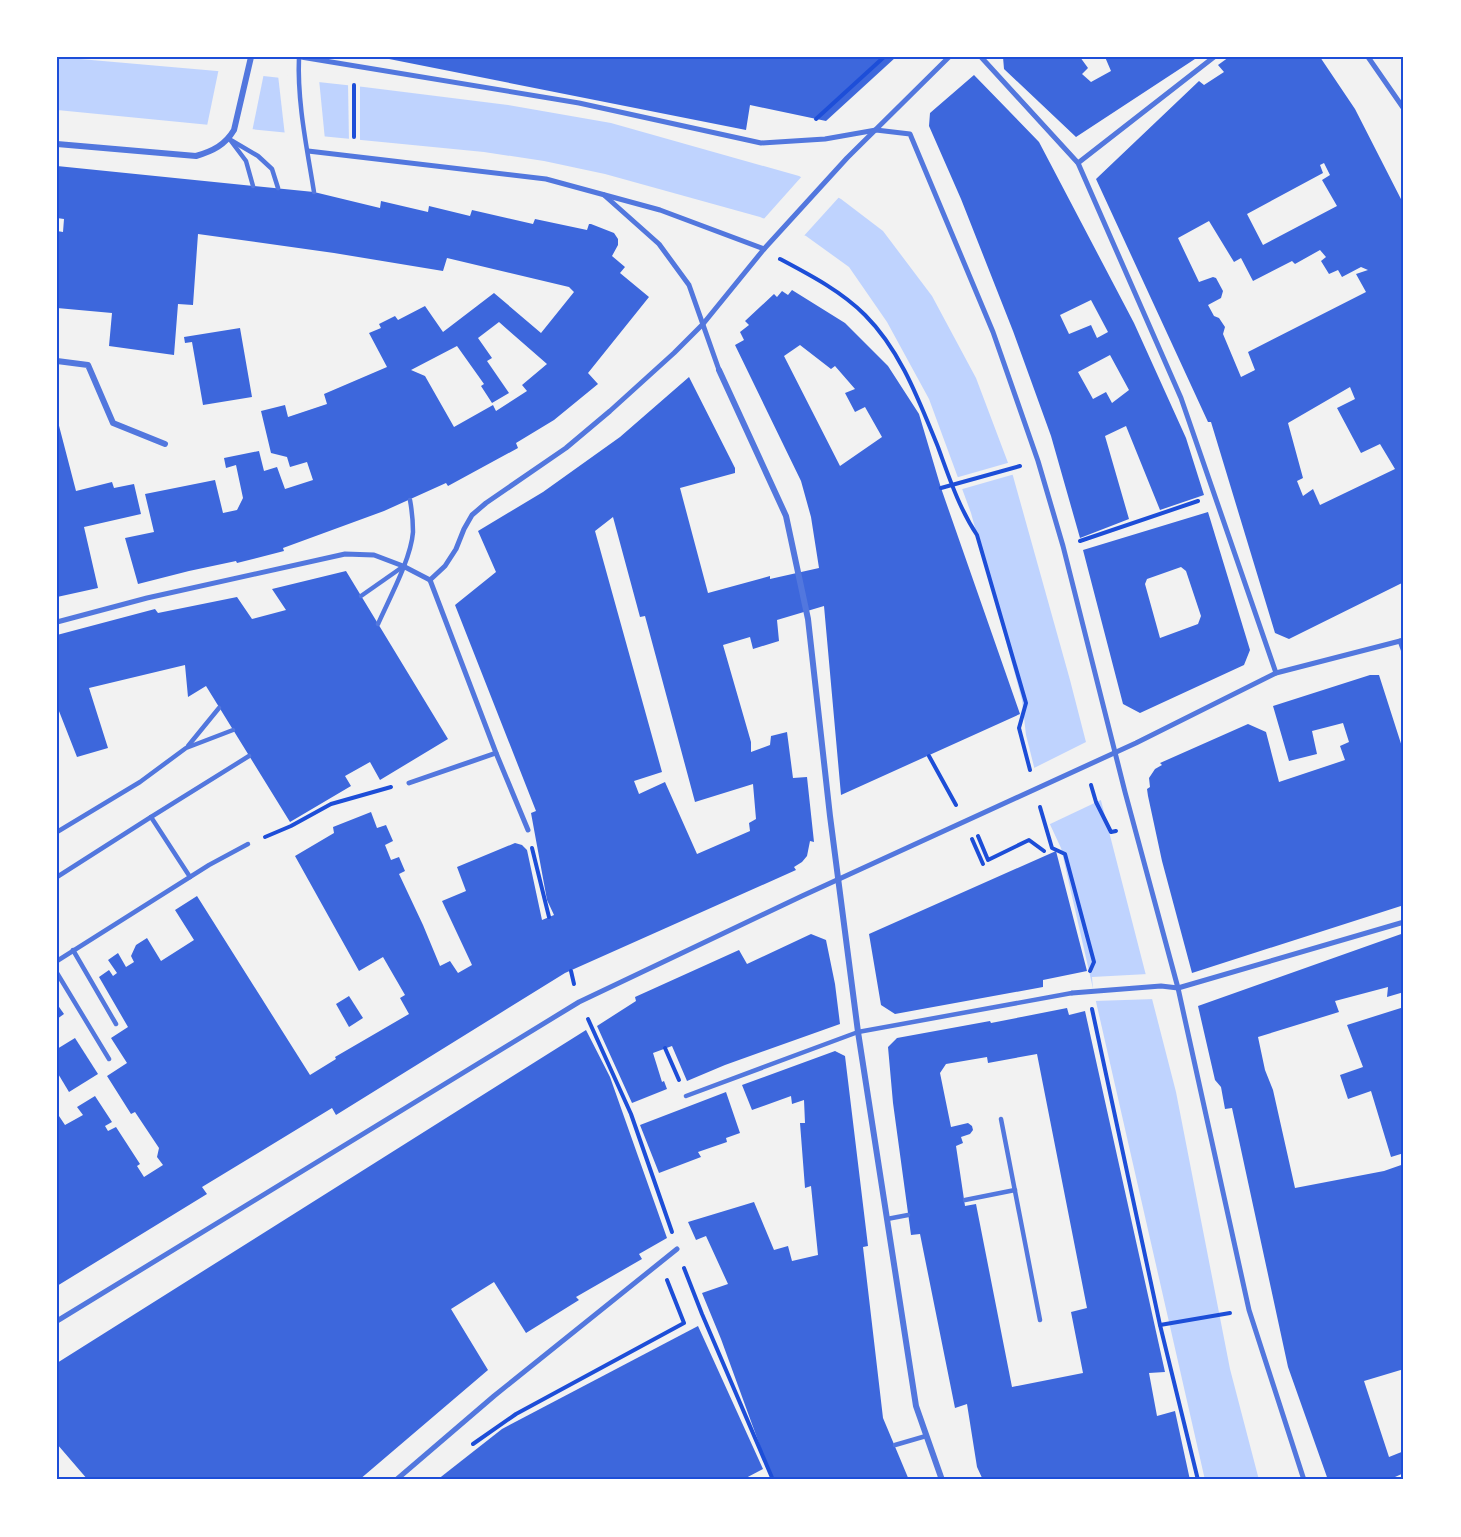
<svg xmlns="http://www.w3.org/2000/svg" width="1461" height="1537" font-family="Rubik,sans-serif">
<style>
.water{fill:#bfd3fe}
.pier{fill:#f2f2f2}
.building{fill:#3d67dc;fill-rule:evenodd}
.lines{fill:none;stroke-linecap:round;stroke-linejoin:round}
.path{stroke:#1d4ed8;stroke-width:4}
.service{stroke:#5277de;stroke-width:4.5}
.pedestrian{stroke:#5277de;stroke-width:5}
.minor{stroke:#5277de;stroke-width:6}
.neatline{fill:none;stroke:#1d4ed8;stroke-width:2}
</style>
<rect width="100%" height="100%" fill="#f2f2f2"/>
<path class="water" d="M57 57 217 71 364 87 508 105 611 123 799 176 841 199 883 231 932 296 976 378 1013 476 1070 680 1176 1092 1230 1369 1259 1480H1205L1061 848 1047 818 1026 735 1022 700 971 513 929 399 887 322 849 267 806 236 760 217 605 174 544 161 484 152 57 110Z"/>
<g class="pier">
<path d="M219 68 264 73 252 132 207 126Z"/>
<path d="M278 75 319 79 325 140 285 136Z"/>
<path d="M348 83 360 84V143L349 142Z"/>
<path d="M803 175 841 195 802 238 762 221Z"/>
<path d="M1011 462 1015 474 959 490 955 478Z"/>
<path d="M1088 741 1103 799 1048 825 1032 769Z"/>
<path d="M1148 974 1155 999 1094 1001 1092 977Z"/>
</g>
<g class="building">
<path d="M379 57H896L826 121 750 105 746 130Z"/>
<path d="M1003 57H1080L1088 68 1082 74 1091 82 1111 71 1105 57H1198L1076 137 1004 69Z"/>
<path d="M1229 57H1320L1355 109 1404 205V582L1289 639 1275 633 1211 422H1208L1096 179 1199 81 1204 85 1224 72 1218 65ZM1324 163 1330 175 1322 180 1337 206 1263 245 1247 214 1323 173 1320 165ZM1209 221 1234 262 1241 258 1253 281 1292 261 1295 264 1320 250 1326 257 1321 261 1329 274 1338 270 1342 277 1361 267 1368 270 1356 274 1366 292 1248 352 1255 370 1241 377 1223 334 1225 327 1219 318 1214 316 1208 305 1221 298 1223 291 1216 278 1213 277 1199 282 1178 238ZM1350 387 1355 399 1337 408 1361 453 1380 444 1395 469 1320 505 1313 489 1303 496 1297 481 1303 478 1288 423Z"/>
<path d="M974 75 1039 142 1134 323 1186 438 1204 495 1160 510 1126 426 1105 436 1129 519 1080 538 1051 436 1013 331 961 199 929 126 930 113ZM1091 300 1108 332 1097 338 1091 325 1069 334 1060 315ZM1110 355 1129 390 1112 403 1106 392 1093 399 1078 372Z"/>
<path d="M57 166 314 192 380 208 381 201 428 212 429 206 470 216 472 210 533 224 535 219 587 230 589 224H591L614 233 618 239V245L612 256 625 267 620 273 649 297 588 373 598 384 554 420 516 443 518 448 448 486 446 483 384 511 283 548 284 551 237 563 236 561 189 571 138 584 125 538 154 532 145 494 215 480 223 513 237 510 243 498 236 465 226 468 224 458 259 451 264 471 277 467 285 489 313 480 307 462 290 467 287 457 271 453 261 411 285 405 288 417 327 404 324 394 387 367 369 333 381 328 379 324 395 316 398 320 425 306 443 332 494 293 541 333 574 292 569 287 447 258 443 271 334 253 198 234 193 305 178 304 174 355 109 346 112 313 57 308V231L63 232 64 219 57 218ZM499 322 547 364 522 385 527 391 496 411 493 405 454 427 425 376 411 370 457 346 484 384 481 386 492 403 509 393 487 361 492 358 478 338Z"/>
<path d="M792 290 845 323 888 366 919 414 941 488 1020 714 841 795 824 606 777 620 779 641 753 649 750 637 723 645 751 742V752L770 745 771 736 787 732 793 778 807 777 814 842 810 841 807 856 802 862 794 867 796 870 565 973 336 1115 332 1108 202 1187 207 1194 57 1286V1113L65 1125 83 1115 77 1107 95 1096 112 1122 105 1126 108 1131 116 1127 140 1164 137 1166 144 1177 163 1165 157 1157 159 1148 135 1112 131 1114 107 1076 127 1063 111 1038 128 1027 99 977 109 970 113 976 117 973 108 960 118 953 126 967 134 962 131 956 136 945 147 938 161 961 194 940 175 910 197 896 310 1075 336 1059 335 1057 409 1014 400 998 405 995 383 957 359 971 295 856 334 833 333 827 371 812 377 828 386 825 393 841 385 845 391 860 399 857 405 871 399 874 423 925 440 966 450 961 458 973 472 965 442 901 466 891 457 867 515 843 522 845 527 850 542 920 554 915 547 900 531 813 536 811 455 605 496 572 478 531 543 492 620 437 689 377 735 468V473L680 488 708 593 770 576V579L819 568 811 517 801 481 735 345 744 340 740 332 749 325 745 321 774 294 777 297 782 291 788 295ZM800 345 831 369 835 366 855 389 845 393 855 412 865 407 882 437 840 466 784 356ZM613 517 640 617 645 616 695 802 753 784 756 819 749 823 750 831 697 854 665 782 639 794 634 781 662 772 595 531Z"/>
<path d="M240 328 252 397 203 405 192 342 185 343 184 337Z"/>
<path d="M57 418 76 491 112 482 114 488 134 484 141 514 84 527 98 588 57 597Z"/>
<path d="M1208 512 1250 650 1244 665 1140 713 1123 704 1083 550ZM1181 567 1186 571 1201 616 1198 624 1160 638 1145 584 1147 579Z"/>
<path d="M346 571 448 739 380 780 370 762 345 776 351 786 290 822 206 686 188 697 185 665 89 688 108 748 77 757 57 706V635L155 609 158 613 237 597 252 619 286 610 272 589Z"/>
<path d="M1370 675H1379L1404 753V905L1192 973 1162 861 1148 796 1147 789 1150 787 1149 778 1155 769 1162 765 1160 763 1248 724 1266 732 1279 782 1345 760 1340 746 1349 742 1343 723 1312 731 1317 754 1289 761 1273 706Z"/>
<path d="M1056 851 1087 971 1043 980V987L895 1014 881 1005 869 934Z"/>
<path d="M1404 933V992L1387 997 1388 987 1335 1001 1339 1012 1258 1037 1265 1070 1273 1090 1295 1188 1384 1171 1404 1164V1369L1364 1381 1389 1457 1404 1451V1473L1395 1477 1396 1480H1328L1288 1367 1232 1108 1225 1109 1221 1087 1215 1080 1198 1006Z"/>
<path d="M811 934 826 940 835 984 840 1024 725 1065 687 1081 672 1046 653 1053 662 1082 664 1081 667 1089 632 1103 597 1026 636 1001 635 997 739 950 747 964Z"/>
<path d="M349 996 363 1018 349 1027 336 1004Z"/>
<path d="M57 1004 64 1014 57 1019Z"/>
<path d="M1404 1007V1153L1391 1157 1371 1091 1348 1099 1340 1075 1363 1067 1347 1025Z"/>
<path d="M1067 1008 1069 1015 1085 1011 1165 1372 1149 1373 1157 1416 1175 1411 1190 1480H983L977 1467 967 1404 955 1408 920 1234 911 1235 893 1103 888 1047 897 1038 990 1021 991 1023ZM1037 1054 1087 1308 1071 1312 1083 1373 1012 1387 976 1204 965 1206 956 1146 963 1143 961 1137 970 1134 973 1130 972 1126 968 1123 951 1127 940 1073 946 1064 987 1057 988 1063Z"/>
<path d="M586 1030 610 1077 667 1238 639 1254 642 1259 576 1297 579 1300 526 1333 494 1282 451 1309 488 1370 359 1480H88L57 1444V1363Z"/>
<path d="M75 1038 98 1074 69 1092 57 1072V1049Z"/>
<path d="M835 1051 845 1056 868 1246 863 1247 883 1418 909 1480H775L768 1468 721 1339 702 1293 728 1284 706 1236 696 1240 688 1222 754 1202 774 1250 788 1246 792 1261 818 1255 811 1186 805 1188 800 1123H805L804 1100 792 1104 791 1096 752 1110 742 1085Z"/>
<path d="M726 1092 740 1133 726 1138 727 1142 698 1152 701 1157 659 1173 640 1125Z"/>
<path d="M698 1326 763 1469 742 1480H437L502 1429Z"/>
</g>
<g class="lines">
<g class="path">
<path d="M354 85V137"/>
<path d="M816 119 884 57"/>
<path d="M780 259C810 275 841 291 865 315 901 351 919 401 938 447 949 477 959 508 977 535L1026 703 1019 728 1030 770"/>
<path d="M941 488 1020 466"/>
<path d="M1080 541 1198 501"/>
<path d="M929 756 956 805"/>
<path d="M1091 785 1096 802 1111 832 1116 831"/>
<path d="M1040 807 1052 848 1065 854 1094 962 1090 971"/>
<path d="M978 836 988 860 1029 840 1044 851"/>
<path d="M265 837 291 826 331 804 391 787"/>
<path d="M972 839 983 864"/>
<path d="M532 848 549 917"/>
<path d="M571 971 574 984"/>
<path d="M1092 1009 1160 1325 1198 1480"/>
<path d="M588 1019 631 1114 672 1232"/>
<path d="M665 1048 679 1080"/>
<path d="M684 1268 702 1314 773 1480"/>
<path d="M1160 1325 1230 1313"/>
<path d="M473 1444 516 1414 684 1323 667 1280"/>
</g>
<g class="service">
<path d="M299 57C297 102 307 148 314 192"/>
<path d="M229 139 258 156 272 169 278 188"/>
<path d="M231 141 246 161 253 186"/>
<path d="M361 596 401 568"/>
<path d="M378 624C389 599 411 559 413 532 413 521 412 511 410 500"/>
<path d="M188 746 219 708"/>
<path d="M151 817 249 756"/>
<path d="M57 832 140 782 186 748 233 730"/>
<path d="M57 877 151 817 190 877"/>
<path d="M73 950 116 1024"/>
<path d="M57 961 209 865 248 844"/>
<path d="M57 973 109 1059"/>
<path d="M686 1096 858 1032 1072 993"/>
<path d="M1001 1119 1040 1320"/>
<path d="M965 1200 1015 1190"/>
<path d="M887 1219 908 1215"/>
<path d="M895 1445 926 1436"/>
</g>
<g class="pedestrian">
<path d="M301 57 579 103 761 143 825 139 876 130 910 134 993 332 1038 461 1063 546 1125 792 1178 988 1249 1310 1304 1480"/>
<path d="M981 57 1078 163 1181 398 1276 673"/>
<path d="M1368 57 1404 109"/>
<path d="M308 151 546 179 660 210 764 249"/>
<path d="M1078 163 1214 57"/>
<path d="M604 195 659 244 689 285 719 370"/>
<path d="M430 580 445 566 456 549 464 529 472 515 486 503 566 448 610 411 674 353 703 324 764 249 847 158 949 57"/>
<path d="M430 580 496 753 528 830"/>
<path d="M57 622 147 598 345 554 374 555 403 566 430 580"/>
<path d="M1400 641 1404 652"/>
<path d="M409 783 496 753"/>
<path d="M1072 993 1161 986 1178 988 1404 922"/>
<path d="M57 1321 579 1002 802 896 1136 743 1276 673 1404 640"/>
<path d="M396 1480 494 1396 677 1249"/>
</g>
<g class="minor">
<path d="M57 144 196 156C213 151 225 145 234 130L251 57"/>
<path d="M57 361 88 365 113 423 165 444"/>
<path d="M719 370 786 516 808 619 830 816 858 1032 916 1406 942 1480"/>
</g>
</g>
<rect width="1461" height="1537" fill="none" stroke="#ffffff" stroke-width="117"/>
<rect x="58" y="58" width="1344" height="1420" class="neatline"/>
</svg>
